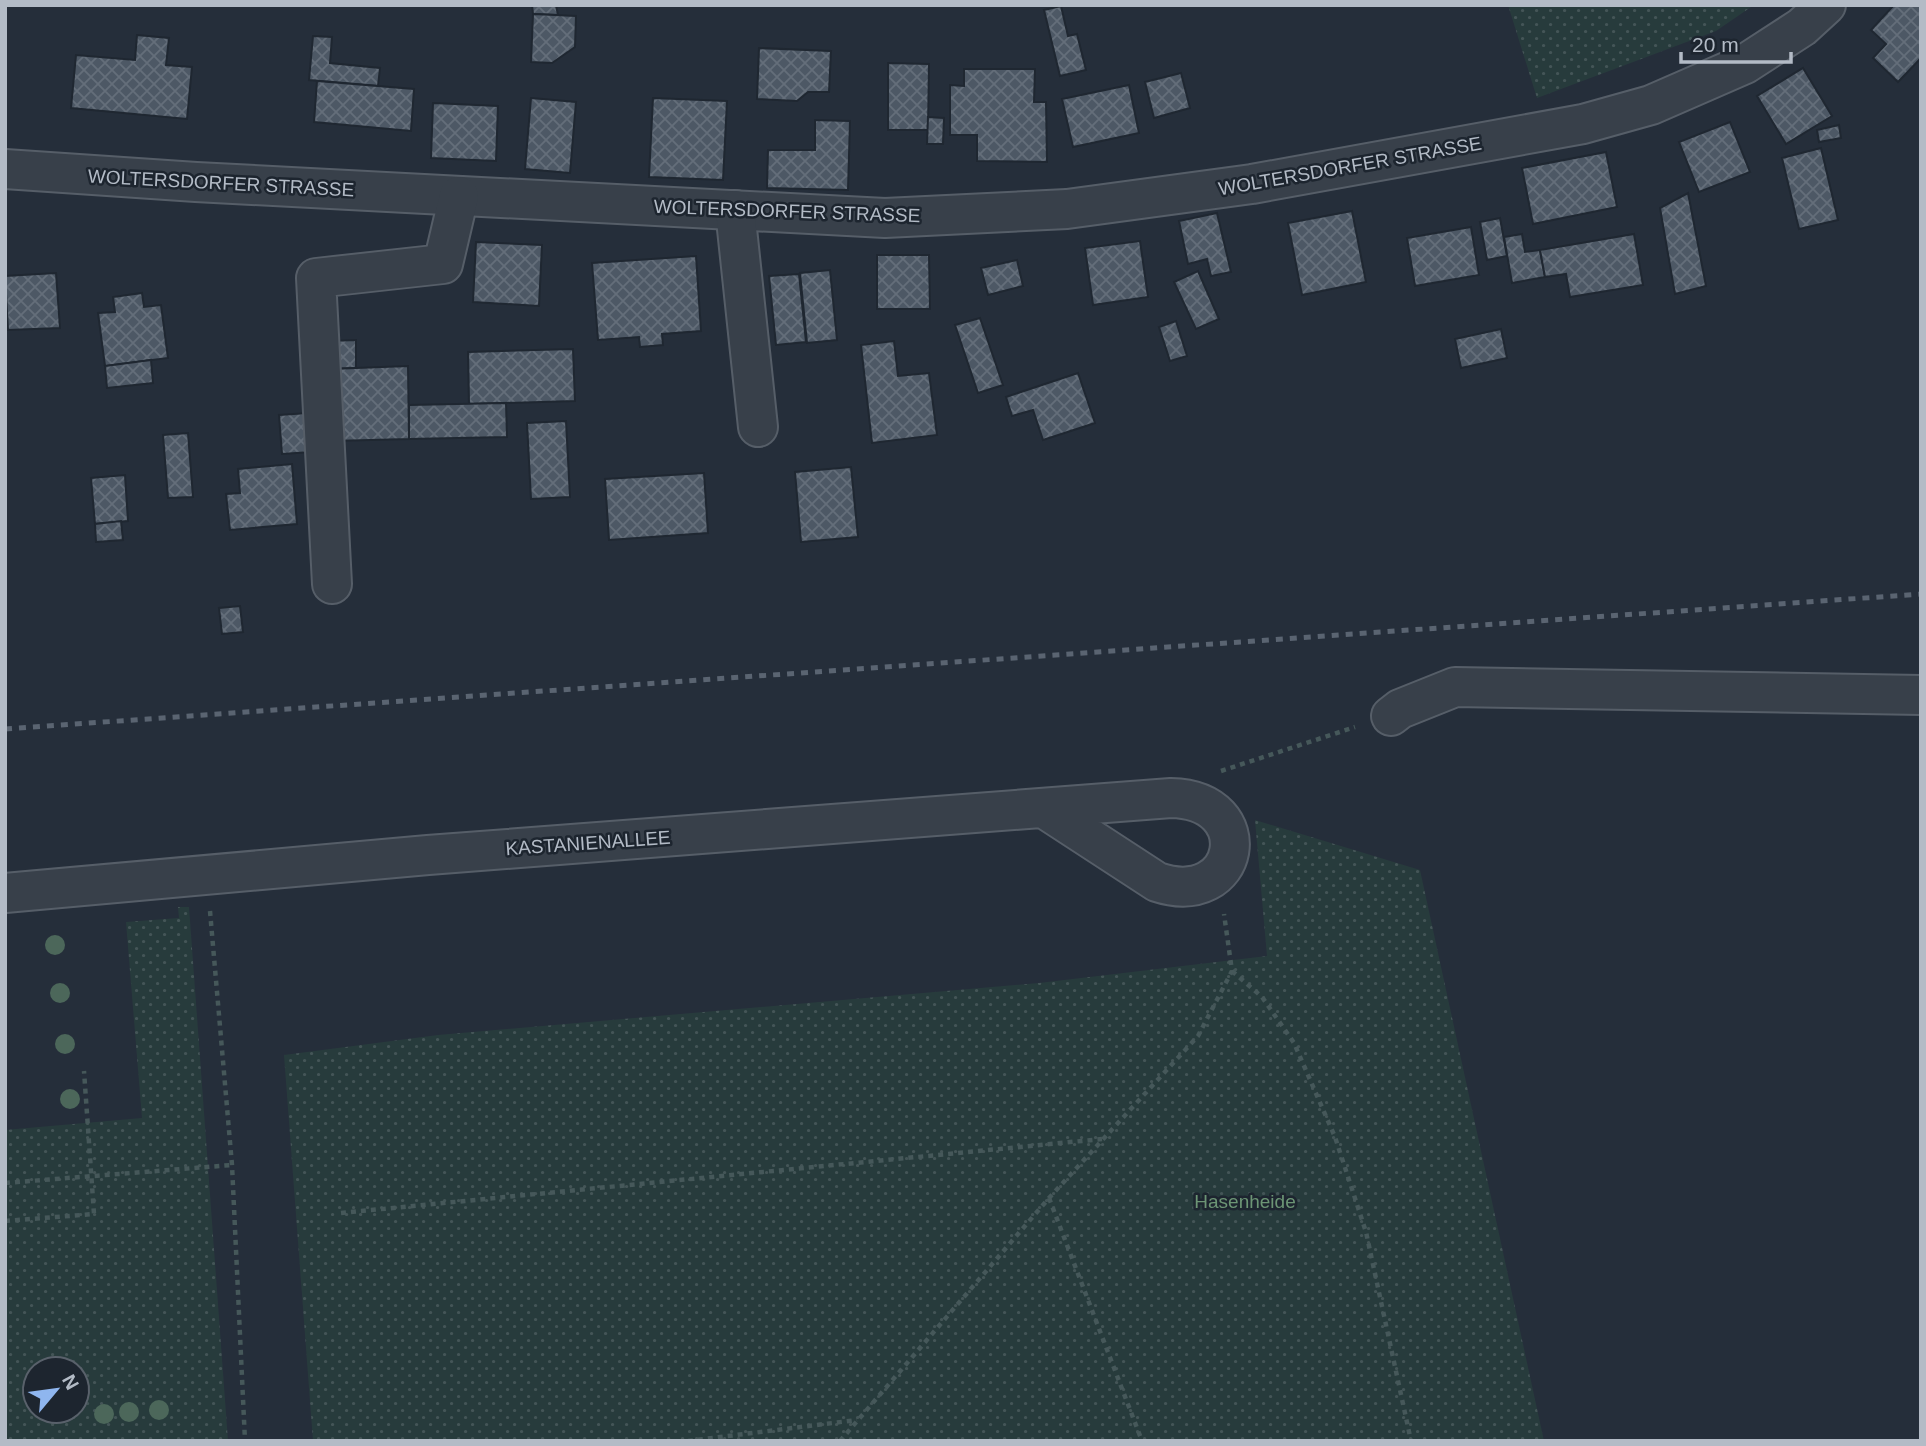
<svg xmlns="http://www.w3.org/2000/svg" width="1926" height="1446" font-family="Arial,sans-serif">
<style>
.grass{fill:url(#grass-dots);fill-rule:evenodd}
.building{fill:url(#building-cross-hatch);stroke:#1f2731;stroke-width:2}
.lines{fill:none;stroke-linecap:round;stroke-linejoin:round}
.minor-casing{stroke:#565e68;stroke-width:42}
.path{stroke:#46585a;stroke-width:4.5;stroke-dasharray:5 5;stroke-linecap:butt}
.minor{stroke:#38404a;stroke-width:38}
.rail{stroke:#5a6471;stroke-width:5;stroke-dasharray:7 7;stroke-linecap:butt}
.tree{fill:#4c675a}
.labels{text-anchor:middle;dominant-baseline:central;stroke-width:5;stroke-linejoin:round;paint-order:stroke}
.street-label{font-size:19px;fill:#b3bbc6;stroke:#1d252f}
.park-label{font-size:19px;fill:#6c9575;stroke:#1d252f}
</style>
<defs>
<pattern id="grass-dots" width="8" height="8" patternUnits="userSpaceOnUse" patternTransform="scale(1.75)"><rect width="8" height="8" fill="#273b3c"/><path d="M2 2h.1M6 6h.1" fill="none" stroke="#445557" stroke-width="1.8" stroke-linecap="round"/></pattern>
<pattern id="building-cross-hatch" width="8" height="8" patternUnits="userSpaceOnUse" patternTransform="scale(1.75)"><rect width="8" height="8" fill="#4d5865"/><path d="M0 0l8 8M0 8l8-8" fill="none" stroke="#646e7a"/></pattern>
</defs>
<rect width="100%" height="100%" fill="#252e3a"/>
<g class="grass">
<path d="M1508 5H1754L1716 31 1537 98Z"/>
<path d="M1255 820 1420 870 1544 1441H313L284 1055 438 1035 1039 983 1267 956Z"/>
<path d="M178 907H189L228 1441H5V1130L142 1118 126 922 179 918ZM35 1369H77V1411H35Z"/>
</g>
<g class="building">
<path d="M532 5H556L558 15 533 14Z"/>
<path d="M1894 5H1921V58L1898 82 1873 58 1886 44 1871 30Z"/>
<path d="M1061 6 1068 36 1077 34 1086 70 1060 76 1044 10Z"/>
<path d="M533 14 576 16 575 47 552 63 531 62Z"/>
<path d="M137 35 169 38 166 65 192 67 187 119 71 108 76 55 135 60Z"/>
<path d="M313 36 332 37 330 63 380 68 378 86 309 80Z"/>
<path d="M759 48 831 51 829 92H808L797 101 757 99Z"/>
<path d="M888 63 929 64 928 130H888Z"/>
<path d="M1803 68 1832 116 1786 144 1757 96Z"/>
<path d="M964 69H1035L1034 102H1046L1047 162 977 161V135H950V85L964 86Z"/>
<path d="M1181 73 1190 108 1154 118 1145 82Z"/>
<path d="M317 81 414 89 411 131 314 122Z"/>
<path d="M1129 85 1139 133 1073 147 1062 99Z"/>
<path d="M531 98 576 102 570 173 525 169Z"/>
<path d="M653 98 727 101 723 180 649 177Z"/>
<path d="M433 103 498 106 496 161 431 158Z"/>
<path d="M928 117 944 118 943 144H927Z"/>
<path d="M815 120 850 121 848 190 767 188 768 150H815Z"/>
<path d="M1730 122 1750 172 1699 192 1679 142Z"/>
<path d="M1839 125 1841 138 1819 142 1817 130Z"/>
<path d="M1821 148 1838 220 1799 229 1782 158Z"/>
<path d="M1606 152 1617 207 1533 224 1522 168Z"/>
<path d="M1688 193 1706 286 1675 294 1660 208Z"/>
<path d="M1352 211 1366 282 1302 295 1288 223Z"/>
<path d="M1217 213 1231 272 1211 276 1207 259 1188 264 1179 221Z"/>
<path d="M1500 218 1507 256 1487 260 1480 222Z"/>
<path d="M1471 227 1479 275 1415 286 1407 238Z"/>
<path d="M1522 234 1525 252 1540 250 1545 277 1512 283 1504 237Z"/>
<path d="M1634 234 1643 285 1570 297 1566 274 1545 277 1540 250Z"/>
<path d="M1140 241 1148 297 1093 305 1085 248Z"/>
<path d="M476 242 542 245 539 306 473 302Z"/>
<path d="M877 255H929L930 309H877Z"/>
<path d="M696 256 701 331 662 334 663 345 640 347 639 337 598 340 592 263Z"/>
<path d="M1017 260 1023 286 988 295 981 268Z"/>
<path d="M830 270 837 340 807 343 800 273Z"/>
<path d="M1198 271 1219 319 1196 329 1174 282Z"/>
<path d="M56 273 60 328 8 330 5 276Z"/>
<path d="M799 274 806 342 776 345 769 276Z"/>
<path d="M142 293 144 307 161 305 168 358 105 366 98 313 115 312 113 297Z"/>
<path d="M980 318 1003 385 978 393 955 325Z"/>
<path d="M1176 321 1187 356 1170 361 1159 327Z"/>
<path d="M1501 329 1507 358 1461 368 1455 339Z"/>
<path d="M356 340V368L330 369 329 341Z"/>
<path d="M894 341 898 376 929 373 937 435 872 443 861 345Z"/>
<path d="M573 349 575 401 469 404 468 352Z"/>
<path d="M151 360 153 383 107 388 105 366Z"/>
<path d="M408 366 409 439 332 441 330 369Z"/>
<path d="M1078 373 1095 423 1043 440 1033 410 1012 416 1006 397Z"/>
<path d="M506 403 507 437 409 439V405Z"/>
<path d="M308 413 311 452 282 454 279 415Z"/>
<path d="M566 421 570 497 531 499 527 423Z"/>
<path d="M188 433 193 497 168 498 163 435Z"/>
<path d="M292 464 297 524 230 530 226 494 240 493 238 469Z"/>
<path d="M851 467 858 537 801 542 795 472Z"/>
<path d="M704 473 708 533 609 540 605 479Z"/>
<path d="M125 475 128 521 95 524 91 478Z"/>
<path d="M121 521 123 540 96 542 95 524Z"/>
<path d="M240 606 243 632 222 634 219 608Z"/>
</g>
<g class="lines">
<g class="minor-casing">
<g id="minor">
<path d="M5 169 196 182 885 218 1067 209 1252 184 1583 124 1651 105 1745 64 1802 27 1826 5"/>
<path d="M735 210 758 427"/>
<path d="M332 584 316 278 443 264 459 196"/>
<path d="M1391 716 1400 709 1455 687 1921 695"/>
<path d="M5 893 428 855 1171 798C1261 800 1241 910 1157 882L1045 809"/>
</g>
</g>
<g class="path">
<path d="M1221 771 1355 727"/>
<path d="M210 911 232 1165 245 1441"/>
<path d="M1232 971 1262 997 1294 1043 1335 1137 1366 1232 1411 1441"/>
<path d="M5 1183 232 1165"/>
<path d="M1049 1198 1142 1441"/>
<path d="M341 1213 1102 1139"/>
<path d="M5 1221 94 1214 84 1071"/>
<path d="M688 1441 857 1420"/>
<path d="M840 1441 1049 1198 1198 1036 1232 971 1224 914"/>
</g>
<use href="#minor" class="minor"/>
<path class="rail" d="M5 729 1921 594"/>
</g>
<g class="tree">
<circle cx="55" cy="945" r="10"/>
<circle cx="60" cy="993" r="10"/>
<circle cx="65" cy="1044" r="10"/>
<circle cx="70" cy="1099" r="10"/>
<circle cx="159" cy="1410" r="10"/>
<circle cx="129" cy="1412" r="10"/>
<circle cx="104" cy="1414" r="10"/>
</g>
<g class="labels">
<g class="street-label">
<text transform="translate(1350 166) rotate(-10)">WOLTERSDORFER STRASSE</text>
<text transform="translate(221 183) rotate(3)">WOLTERSDORFER STRASSE</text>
<text transform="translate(787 211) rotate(2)">WOLTERSDORFER STRASSE</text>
<text transform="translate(588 843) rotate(-4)">KASTANIENALLEE</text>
</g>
<g class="park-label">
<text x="1245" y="1201">Hasenheide</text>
</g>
</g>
<rect width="1926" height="1446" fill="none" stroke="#b3bbc6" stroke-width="14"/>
<g transform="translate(56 1390) rotate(61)"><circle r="33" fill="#1d252f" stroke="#59616b" stroke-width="2"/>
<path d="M0-5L12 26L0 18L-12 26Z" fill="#8fb6ef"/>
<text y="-10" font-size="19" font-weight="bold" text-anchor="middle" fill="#b3bbc6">N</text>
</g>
<path d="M1681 52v10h110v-10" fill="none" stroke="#b3bbc6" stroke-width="3.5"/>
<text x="1692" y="52" font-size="21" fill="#b3bbc6" stroke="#1d252f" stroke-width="5" paint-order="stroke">20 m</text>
</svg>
